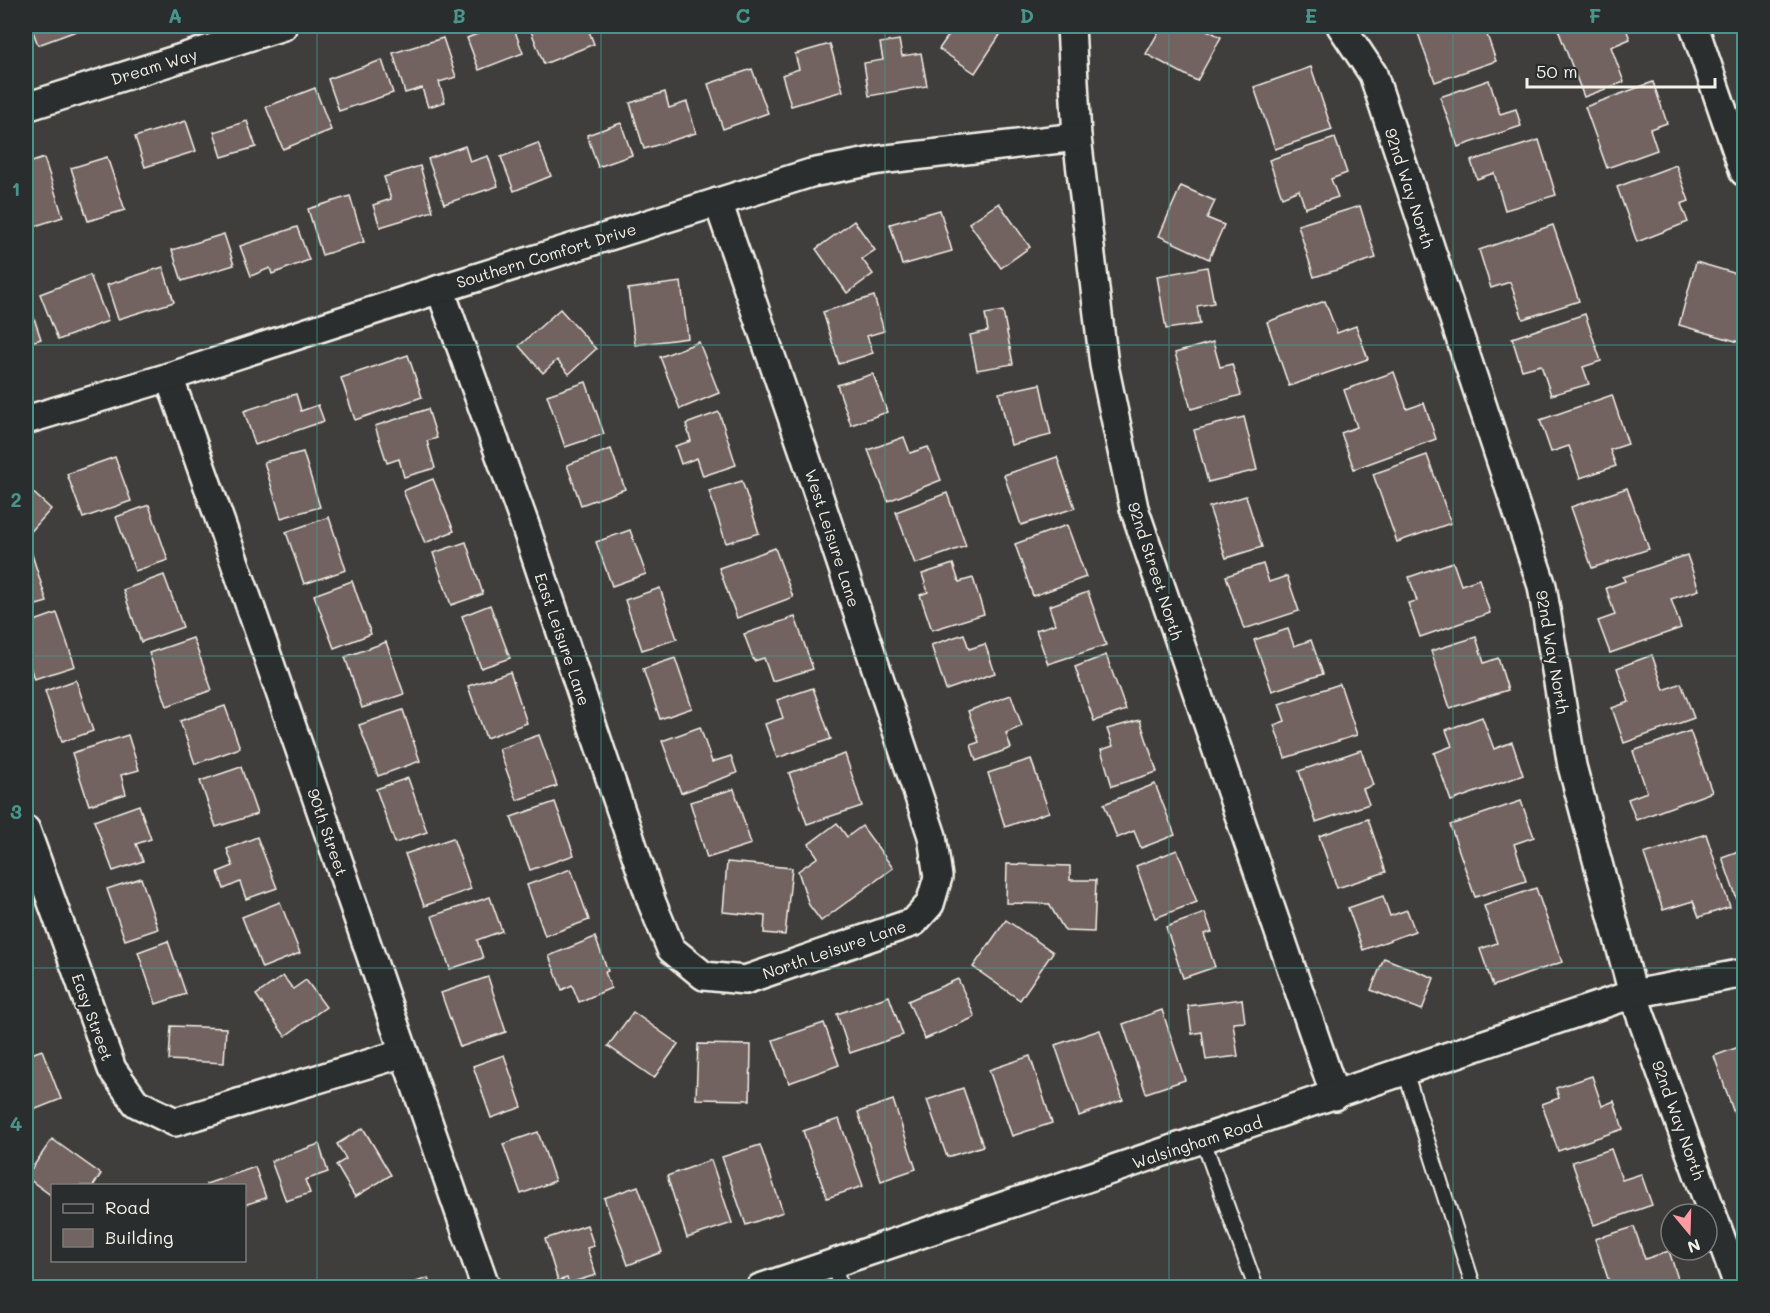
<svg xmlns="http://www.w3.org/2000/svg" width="1770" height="1313" font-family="Mali,sans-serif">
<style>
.building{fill:#726461;stroke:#f4f1e8;stroke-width:1.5}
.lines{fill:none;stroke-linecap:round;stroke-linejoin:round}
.lane-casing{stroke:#f4f1e8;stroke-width:18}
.street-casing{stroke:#f4f1e8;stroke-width:32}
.lane{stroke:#2a2d2e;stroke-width:14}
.street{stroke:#2a2d2e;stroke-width:27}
.grid{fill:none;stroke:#48958c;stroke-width:1.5;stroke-opacity:0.55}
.labels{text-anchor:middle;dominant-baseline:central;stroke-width:4.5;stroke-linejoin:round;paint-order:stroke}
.street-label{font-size:16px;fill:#f4f1e8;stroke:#2a2d2e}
.neatline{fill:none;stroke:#48958c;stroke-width:2}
.grid-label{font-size:20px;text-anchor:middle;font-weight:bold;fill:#48958c}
</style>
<rect width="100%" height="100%" fill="#403e3d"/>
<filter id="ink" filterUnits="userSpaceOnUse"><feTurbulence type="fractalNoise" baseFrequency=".0167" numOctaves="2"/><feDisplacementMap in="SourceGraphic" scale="12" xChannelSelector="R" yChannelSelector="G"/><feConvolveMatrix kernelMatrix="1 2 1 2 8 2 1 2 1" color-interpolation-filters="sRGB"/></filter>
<g filter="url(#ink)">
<g class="building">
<path d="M31 26H90L38 45Z"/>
<path d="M498 26H513L523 53 479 70 467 38Z"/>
<path d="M529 26H587L594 44 544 64Z"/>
<path d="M955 26H986L1000 35 975 73 939 49Z"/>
<path d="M1162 26H1199L1221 37 1197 81 1146 54Z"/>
<path d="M1441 26H1484L1496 61 1435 82 1418 33Z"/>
<path d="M1562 26H1625L1630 39 1611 47 1624 82 1584 97 1557 27Z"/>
<path d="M443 38 456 77 439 82 445 102 428 107 422 88 405 93 393 53Z"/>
<path d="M899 40 902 56 921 53 927 86 869 96 864 63 883 60 880 43Z"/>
<path d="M830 44 843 91 791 106 782 75 799 69 795 54Z"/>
<path d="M382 60 393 93 339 111 328 79Z"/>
<path d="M1311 67 1332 130 1275 149 1254 87Z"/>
<path d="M752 69 768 113 723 129 708 84Z"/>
<path d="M1489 80 1500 114 1516 109 1521 126 1458 147 1440 97Z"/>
<path d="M1653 82 1667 123 1650 129 1657 150 1607 168 1585 107Z"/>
<path d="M315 88 331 130 283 149 266 107Z"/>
<path d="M665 92 669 108 687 102 696 133 644 149 630 103Z"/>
<path d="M186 121 196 151 145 167 135 137Z"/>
<path d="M247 121 256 147 222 157 214 132Z"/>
<path d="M621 123 632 155 598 167 587 135Z"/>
<path d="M1335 138 1347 173 1331 179 1338 197 1305 208 1299 190 1282 197 1269 160Z"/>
<path d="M1539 140 1556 195 1505 210 1494 173 1477 179 1471 161Z"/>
<path d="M538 143 551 176 514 191 501 157Z"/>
<path d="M465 146 470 162 488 156 498 186 444 204 428 159Z"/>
<path d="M107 157 125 210 88 221 71 168Z"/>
<path d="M44 158 63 217 26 229V164Z"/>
<path d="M1676 165 1689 201 1681 204 1688 222 1637 242 1617 187Z"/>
<path d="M420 166 433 211 380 227 373 205 391 199 384 177Z"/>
<path d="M1181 186 1215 201 1207 218 1224 225 1209 259 1159 236Z"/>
<path d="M350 196 364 242 322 255 308 209Z"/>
<path d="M999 203 1030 247 1001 268 969 223Z"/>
<path d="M1360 206 1376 258 1314 277 1298 225Z"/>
<path d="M940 210 952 251 902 265 890 224Z"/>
<path d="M854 221 875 250 862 259 873 274 847 293 816 249Z"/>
<path d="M1553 225 1579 301 1523 319 1510 282 1491 288 1479 250Z"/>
<path d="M297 227 309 260 272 274 270 268 251 276 240 246Z"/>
<path d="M224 234 234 265 182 281 172 250Z"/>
<path d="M1696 262 1744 276V321L1739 342 1679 325Z"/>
<path d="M163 267 174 302 118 319 107 285Z"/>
<path d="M1207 267 1214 303 1197 306 1200 324 1166 329 1157 276Z"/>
<path d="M90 275 108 321 58 340 40 294Z"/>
<path d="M681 282 688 338 635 345 628 289Z"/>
<path d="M874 296 884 331 867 336 873 353 839 364 823 312Z"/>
<path d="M27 297 41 339 26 344V298Z"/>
<path d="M1325 301 1337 333 1356 326 1368 359 1289 386 1267 322Z"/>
<path d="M560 309 596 349 569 374 557 360 543 373 519 346Z"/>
<path d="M1003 311 1013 364 977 370 970 335 988 331 985 314Z"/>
<path d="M1585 314 1601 361 1583 367 1589 384 1551 395 1541 365 1522 370 1512 338Z"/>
<path d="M699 342 719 393 680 409 660 357Z"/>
<path d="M1213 342 1220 367 1232 364 1241 395 1191 409 1175 353Z"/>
<path d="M408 355 422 397 355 420 341 378Z"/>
<path d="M1394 372 1407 409 1424 403 1436 439 1354 469 1341 433 1357 427 1344 390Z"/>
<path d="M873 374 887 412 851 425 837 385Z"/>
<path d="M586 382 604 434 565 447 547 395Z"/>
<path d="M1040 384 1051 435 1011 445 999 393Z"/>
<path d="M296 394 301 411 318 405 324 421 255 445 244 411Z"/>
<path d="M1612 395 1628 444 1610 450 1616 466 1580 478 1569 446 1551 452 1540 420Z"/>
<path d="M428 409 437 438 427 441 435 468 404 477 399 459 387 463 375 426Z"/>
<path d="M719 412 736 465 703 476 697 458 681 464 675 446 691 441 686 424Z"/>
<path d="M1244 417 1257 470 1208 482 1194 430Z"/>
<path d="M904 437 910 453 928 447 941 480 888 501 868 450Z"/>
<path d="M611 449 625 489 581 505 567 465Z"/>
<path d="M303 452 320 507 281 518 264 462Z"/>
<path d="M1427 455 1451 523 1397 542 1373 474Z"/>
<path d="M115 457 131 501 83 518 67 474Z"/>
<path d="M1057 457 1075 508 1021 525 1004 475Z"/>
<path d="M433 479 454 531 425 543 403 491Z"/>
<path d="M742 481 759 533 726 543 709 491Z"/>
<path d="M26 486 51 509 27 536 26 535Z"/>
<path d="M1627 488 1649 549 1592 568 1571 507Z"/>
<path d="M947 493 966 546 915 564 896 512Z"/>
<path d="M1246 496 1262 547 1226 558 1209 507Z"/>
<path d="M149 505 168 560 135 571 116 517Z"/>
<path d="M329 517 346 570 304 584 286 532Z"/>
<path d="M1067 525 1086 577 1033 596 1015 544Z"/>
<path d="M630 530 646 574 612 586 596 542Z"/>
<path d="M466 542 483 594 451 605 433 553Z"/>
<path d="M30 548 47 602 26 608V550Z"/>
<path d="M775 548 793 597 737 618 719 568Z"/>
<path d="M1687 555 1699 590 1671 599 1681 628 1610 653 1598 621 1615 615 1606 588 1625 581 1623 577Z"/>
<path d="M1453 562 1461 585 1479 579 1490 613 1420 637 1408 603 1417 601 1409 577Z"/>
<path d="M953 564 959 582 973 578 984 614 932 630 920 595 928 592 922 574Z"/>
<path d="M1263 564 1269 582 1287 576 1299 611 1244 629 1226 576Z"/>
<path d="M164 575 183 627 141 642 123 590Z"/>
<path d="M352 581 371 634 334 648 314 595Z"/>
<path d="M660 588 677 639 642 650 625 600Z"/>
<path d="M1088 592 1106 645 1048 664 1036 630 1055 624 1049 606Z"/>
<path d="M490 605 510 658 481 668 462 616Z"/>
<path d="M57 613 75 666 34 679 26 654V624Z"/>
<path d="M795 617 813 669 772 681 764 658 754 661 744 634Z"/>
<path d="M1288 629 1294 646 1311 640 1323 674 1272 691 1254 640Z"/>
<path d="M964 634 969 649 985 644 995 673 946 690 931 645Z"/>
<path d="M1476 637 1484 663 1498 658 1508 690 1450 708 1431 651Z"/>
<path d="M193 638 212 690 167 706 149 653Z"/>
<path d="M386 642 404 694 362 708 345 657Z"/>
<path d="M1106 655 1126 710 1094 721 1075 667Z"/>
<path d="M1652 655 1664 690 1681 683 1694 718 1624 743 1612 708 1629 702 1617 668Z"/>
<path d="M675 658 692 708 660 719 643 669Z"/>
<path d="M510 672 527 723 486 738 468 686Z"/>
<path d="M76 680 93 731 62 742 45 691Z"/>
<path d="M1340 684 1357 735 1285 758 1274 725 1285 721 1279 704Z"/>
<path d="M813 688 831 739 777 758 765 724 783 718 777 700Z"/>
<path d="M1011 695 1022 726 1006 733 1011 748 976 761 971 745 979 742 968 711Z"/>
<path d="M225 706 240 748 195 764 180 721Z"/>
<path d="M403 710 420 761 378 776 359 725Z"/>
<path d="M1482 717 1494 749 1512 742 1523 775 1451 801 1434 753 1452 746 1446 730Z"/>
<path d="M1140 720 1157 772 1112 786 1101 750 1113 746 1107 729Z"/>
<path d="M700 727 712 762 731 756 737 773 681 793 662 741Z"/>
<path d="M1690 731 1712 792 1636 820 1628 799 1647 792 1633 751Z"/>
<path d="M128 735 139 770 121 775 126 794 89 805 72 753Z"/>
<path d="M539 735 557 786 517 800 499 749Z"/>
<path d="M1361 750 1373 785 1363 789 1369 804 1316 822 1299 771Z"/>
<path d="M845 754 862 806 807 824 789 773Z"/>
<path d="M1031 759 1049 812 1005 827 988 773Z"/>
<path d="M241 767 257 814 216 827 200 781Z"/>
<path d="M408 778 427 832 395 843 376 789Z"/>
<path d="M1155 784 1175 835 1141 848 1134 831 1117 838 1104 804Z"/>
<path d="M734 789 751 844 707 858 690 802Z"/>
<path d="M1521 801 1534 837 1514 844 1526 881 1475 897 1450 825Z"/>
<path d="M555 802 574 855 530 870 511 817Z"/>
<path d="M139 805 151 839 136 844 143 861 113 871 94 821Z"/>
<path d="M1368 819 1386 872 1337 888 1319 836Z"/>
<path d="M837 823 847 837 862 826 893 868 821 921 809 905 798 871 818 857 809 844Z"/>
<path d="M1706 834 1730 907 1699 917 1693 901 1663 910 1644 854Z"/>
<path d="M257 837 277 888 246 899 240 882 224 889 218 872 233 866 227 849Z"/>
<path d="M453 838 471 889 424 906 405 854Z"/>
<path d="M1744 849V909L1741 911 1722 857Z"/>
<path d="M1177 850 1197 902 1155 918 1136 866Z"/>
<path d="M727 862 792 868 785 935 764 933 765 916 723 912Z"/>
<path d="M1007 864 1070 866V880H1096L1094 932 1065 931 1049 904 1006 903Z"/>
<path d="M571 869 589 920 545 936 527 885Z"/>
<path d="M141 878 158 929 125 940 107 889Z"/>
<path d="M1536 888 1562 962 1493 986 1480 949 1497 943 1484 906Z"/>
<path d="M1383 896 1390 916 1407 910 1415 931 1363 950 1348 908Z"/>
<path d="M490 897 502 931 477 940 483 958 450 969 432 916Z"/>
<path d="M280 902 300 953 262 968 242 917Z"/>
<path d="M1205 913 1212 932 1204 934 1215 967 1183 978 1166 927Z"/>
<path d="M1006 920 1053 952 1020 1000 973 967Z"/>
<path d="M595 937 608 971 605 972 611 988 579 1002 572 985 562 990 549 956Z"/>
<path d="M168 941 186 994 156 1004 138 952Z"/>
<path d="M1384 958 1434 978 1422 1010 1371 990Z"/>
<path d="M283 976 293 989 306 980 326 1007 285 1036 256 995Z"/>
<path d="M488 977 506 1032 460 1047 441 993Z"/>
<path d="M958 979 975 1017 925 1039 908 1001Z"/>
<path d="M889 996 903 1035 850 1053 837 1014Z"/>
<path d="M1242 999 1245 1022 1233 1023 1238 1056 1206 1060 1202 1032 1192 1034 1188 1006Z"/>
<path d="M1162 1010 1185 1080 1146 1093 1123 1024Z"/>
<path d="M633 1012 678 1044 654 1078 608 1046Z"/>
<path d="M824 1023 839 1065 789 1083 773 1040Z"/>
<path d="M171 1026 226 1028 224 1063 169 1060Z"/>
<path d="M1100 1030 1123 1100 1079 1116 1055 1045Z"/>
<path d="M698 1044 751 1045 750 1100 696 1099Z"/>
<path d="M1744 1045V1113L1735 1116 1714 1056Z"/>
<path d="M42 1050 61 1099 26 1113V1056Z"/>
<path d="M504 1055 522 1107 491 1118 473 1066Z"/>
<path d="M1030 1056 1052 1123 1012 1136 989 1070Z"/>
<path d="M1592 1076 1602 1106 1614 1101 1623 1129 1558 1151 1542 1104 1559 1098 1556 1088Z"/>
<path d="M963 1088 983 1146 947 1157 927 1100Z"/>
<path d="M893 1100 916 1169 881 1181 858 1112Z"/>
<path d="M839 1119 863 1186 827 1198 803 1131Z"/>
<path d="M363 1128 391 1175 355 1197 336 1165 346 1159 337 1144Z"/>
<path d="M538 1132 555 1181 521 1194 503 1144Z"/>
<path d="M52 1139 101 1174 93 1186H52V1196L26 1177Z"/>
<path d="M319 1144 328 1172 305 1180 310 1193 286 1201 271 1161Z"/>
<path d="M760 1145 783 1212 746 1225 722 1157Z"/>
<path d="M1611 1149 1622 1180 1641 1174 1652 1205 1594 1225 1572 1162Z"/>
<path d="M711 1160 732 1223 687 1238 667 1176Z"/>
<path d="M255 1167 266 1198 244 1205V1186H206V1184Z"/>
<path d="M638 1186 662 1252 628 1265 604 1198Z"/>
<path d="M587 1225 594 1246 587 1248 596 1275 569 1283 567 1278 558 1281 545 1239Z"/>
<path d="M1634 1227 1645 1259 1669 1251 1679 1282 1660 1288H1611L1595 1239Z"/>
<path d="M428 1278 431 1288H399Z"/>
</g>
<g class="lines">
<g class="lane-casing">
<g id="lane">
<path d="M1405 1071 1474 1288"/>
<path d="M1203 1140 1256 1288"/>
<path d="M834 1262 840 1288"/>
</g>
</g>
<g class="street-casing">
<g id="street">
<path d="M1071 26 1077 137 1104 365 1134 508 1335 1096"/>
<path d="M1341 26 1373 74 1542 586 1572 766 1633 994 1739 1288"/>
<path d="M1694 26 1744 172"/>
<path d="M26 107 283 26"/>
<path d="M440 289 525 525 652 903 671 949 704 976 745 980 914 922 930 904 938 877 932 836 805 455 718 202"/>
<path d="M169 377C278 679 379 984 486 1288"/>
<path d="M26 420 169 377 440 289 811 173 879 160 1077 137"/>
<path d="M26 830 112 1069 136 1103 175 1122 404 1053"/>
<path d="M760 1288 1633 994 1744 973"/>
</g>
</g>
<use href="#lane" class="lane"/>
<use href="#street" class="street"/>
</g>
</g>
<path class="grid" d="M317 26V1288M601 26V1288M885 26V1288M1169 26V1288M1453 26V1288M26 345H1744M26 656H1744M26 968H1744"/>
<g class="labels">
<g class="street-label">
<text transform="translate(154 66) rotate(-17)">Dream Way</text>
<text transform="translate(1410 188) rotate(72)">92nd Way North</text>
<text transform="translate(546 255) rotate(-17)">Southern Comfort Drive</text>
<text transform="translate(833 538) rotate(72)">West Leisure Lane</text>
<text transform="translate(1156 571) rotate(72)">92nd Street North</text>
<text transform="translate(563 639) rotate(71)">East Leisure Lane</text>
<text transform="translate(1553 652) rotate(80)">92nd Way North</text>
<text transform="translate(328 832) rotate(71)">90th Street</text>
<text transform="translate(834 949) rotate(-19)">North Leisure Lane</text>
<text transform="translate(93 1017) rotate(70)">Easy Street</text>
<text transform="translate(1679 1120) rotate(70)">92nd Way North</text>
<text transform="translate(1197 1142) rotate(-18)">Walsingham Road</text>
</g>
</g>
<rect width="1770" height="1313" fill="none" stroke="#2a2d2e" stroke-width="66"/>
<rect x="51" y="1184" width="195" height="78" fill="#2a2d2e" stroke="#7b7b78" stroke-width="1.5"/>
<rect x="63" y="1204" width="30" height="9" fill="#2a2d2e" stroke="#7b7b78" stroke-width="1.5"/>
<text x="105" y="1214" font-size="18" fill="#f4f1e8">Road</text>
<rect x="63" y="1229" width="30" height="18" fill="#726461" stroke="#7b7b78" stroke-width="1.5"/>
<text x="105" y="1244" font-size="18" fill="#f4f1e8">Building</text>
<g transform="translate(1689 1232) rotate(161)"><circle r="28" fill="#2a2d2e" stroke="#7b7b78" stroke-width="1.5"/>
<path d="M0-4.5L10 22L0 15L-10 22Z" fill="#ff9aa2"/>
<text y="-9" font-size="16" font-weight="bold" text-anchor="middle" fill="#f4f1e8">N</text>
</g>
<path d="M1527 78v9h188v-9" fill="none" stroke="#f4f1e8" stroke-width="3"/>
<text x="1536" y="78" font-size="18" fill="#f4f1e8" stroke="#2a2d2e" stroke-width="4.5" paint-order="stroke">50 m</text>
<rect x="33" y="33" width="1704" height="1247" class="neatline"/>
<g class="grid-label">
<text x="175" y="23">A</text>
<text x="459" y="23">B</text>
<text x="743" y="23">C</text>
<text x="1027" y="23">D</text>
<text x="1311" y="23">E</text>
<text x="1595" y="23">F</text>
<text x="16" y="196">1</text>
<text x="16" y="507">2</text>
<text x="16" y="819">3</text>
<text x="16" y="1131">4</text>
</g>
</svg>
